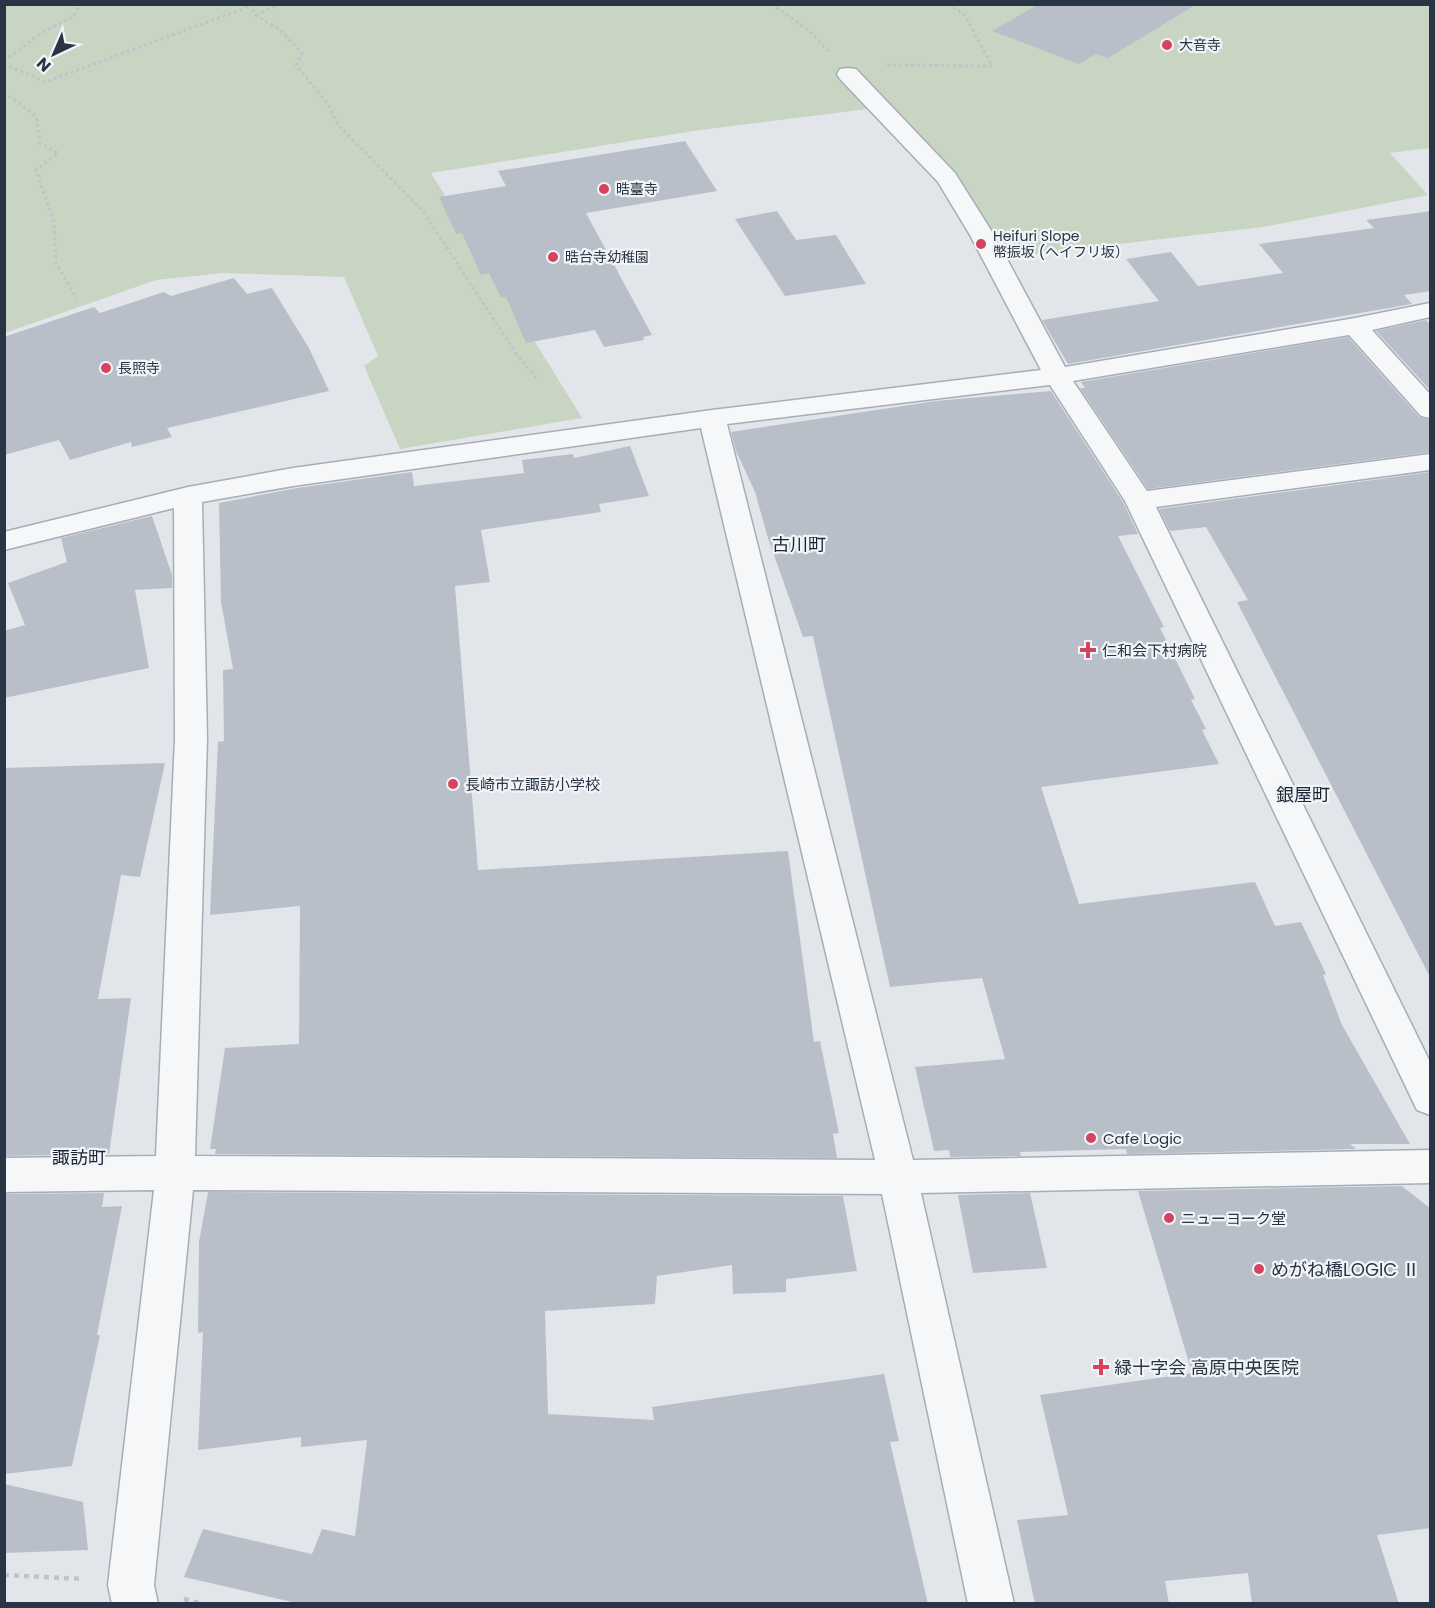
<svg xmlns="http://www.w3.org/2000/svg" width="1435" height="1608" font-family="Poppins,'Noto Sans JP',sans-serif">
<style>
.green{fill:#c8d5c3}
.building{fill:#b9bfc9}
.lines{fill:none;stroke-linecap:round;stroke-linejoin:round}
.street-casing{stroke:#a7adb6;stroke-width:3}
.path-far1{stroke:#c0c4ca;stroke-width:3;stroke-dasharray:3 3;stroke-linecap:butt}
.path{stroke:#c0c4ca;stroke-width:4.5;stroke-dasharray:5 5;stroke-linecap:butt}
.street{fill:#f5f7f9;fill-rule:evenodd}
.poi-dot{fill:#d4435f;stroke:#f2f5f8;stroke-width:2}
.labels{text-anchor:middle;dominant-baseline:central;stroke-width:4.5;stroke-linejoin:round;paint-order:stroke}
.far-poi-label{font-size:14px;fill:#293444;stroke:#f2f5f8;text-anchor:start}
.poi-label{font-size:15px;fill:#293444;stroke:#f2f5f8;text-anchor:start}
.quarter-label{font-size:18px;fill:#1b2535;stroke:#f2f5f8}
.near-poi-label{font-size:18px;fill:#293444;stroke:#f2f5f8;text-anchor:start}
</style>
<rect width="100%" height="100%" fill="#e2e6eb"/>
<path class="green" d="M4 5H1430V148L1390 153 1428 195 1263 227 1009 257 955 173 884 107 693 131 431 173 582 418 400 449 364 366 378 356 344 277 223 273 156 280 5 333Z"/>
<g class="building">
<path d="M1039 4H1197L1108 58 1096 54 1079 64 992 31Z"/>
<path d="M685 141 717 191 586 213 652 335 643 337 644 340 604 347 595 330 526 343 506 297 501 298 489 273 481 275 462 233 456 234 439 197 506 186 498 171Z"/>
<path d="M777 211 796 240 836 235 866 284 785 296 735 219Z"/>
<path d="M1431 211V291L1404 295 1412 304 1068 364 1042 320 1159 301 1126 259 1171 252 1198 286 1283 273 1259 244 1374 228 1366 220Z"/>
<path d="M234 278 247 294 272 288 309 348 329 391 167 428 172 437 132 447 131 442 70 460 59 440 4 455V337L94 307 100 313 164 292 171 296Z"/>
<path d="M1426 320 1431 325V391L1376 331Z"/>
<path d="M1348 337 1419 417 1431 420V452L1148 489 1080 388H1085L1081 382Z"/>
<path d="M1051 391 1123 502 1138 534 1118 536 1164 627 1160 628 1195 699 1191 700 1206 729 1202 730 1219 764 1041 787 1079 904 1255 882 1275 926 1301 922 1326 974 1323 975 1342 1025 1410 1144H1350L1356 1149 1127 1154 1126 1149 1020 1152 1021 1156 950 1157 949 1150 934 1151 915 1067 1005 1059 982 978 890 987 813 636 803 637 768 538 755 492 736 451 731 432 936 401Z"/>
<path d="M630 446 649 496 599 504 601 512 481 530 490 582 455 586 478 870 788 851 814 1042 820 1041 839 1133 833 1134 837 1158 215 1154 216 1149H210L225 1048 299 1044 300 906 210 915 218 742 224 741 223 670 233 669 221 602 219 503 297 488 412 472 414 486 524 473 522 460 573 454 574 458Z"/>
<path d="M1431 472V979L1237 602 1248 600 1206 527 1170 531 1159 509Z"/>
<path d="M152 516 172 575V588L135 590 149 668 4 698V631L25 625 8 583 67 562 61 538Z"/>
<path d="M165 763 140 877 121 875 98 999 131 998 109 1154 4 1156V768Z"/>
<path d="M1402 1186 1431 1209V1528L1377 1535 1399 1604H1252L1248 1573 1165 1581 1169 1604H1035L1017 1520 1068 1515 1040 1395 1192 1373 1138 1191Z"/>
<path d="M208 1192 843 1196 857 1271 786 1279V1292L733 1294 732 1265 657 1276 655 1304 545 1311 548 1414 654 1420 652 1407 884 1374 899 1441 890 1442 928 1604H301L184 1577 203 1529 312 1554 322 1529 355 1536 367 1440 301 1447V1437L198 1450 203 1332 198 1333 199 1242Z"/>
<path d="M104 1193 102 1207 122 1206 97 1335H100L72 1466 4 1474V1194Z"/>
<path d="M1030 1193 1047 1268 973 1273 958 1195Z"/>
<path d="M4 1484 83 1502 88 1550 4 1553Z"/>
</g>
<g class="lines">
<g class="street-casing">
<path id="street" d="M848 68 856 69 955 173 994 235 1065 367 1355 318 1430 303V317L1372 330 1430 394V418L1421 416 1349 335 1073 381 1147 491 1430 454V470L1156 507 1430 1062V1115L1417 1110 1125 501 1050 385 727 424 913 1160 1430 1150V1183L921 1193 1014 1604H968L882 1194 193 1190 154 1585 158 1604H112L108 1585 154 1190 4 1192V1158L156 1156 175 739 174 508 4 550V532L188 487 293 468 712 410 1041 370 970 235 938 182 840 79 837 74 840 69ZM701 428 875 1160 195 1156 207 739 202 502 293 486Z"/>
</g>
<g class="path-far1">
<path d="M250 4 255 15 279 29 302 53 296 65 327 103 338 125 423 211 515 352 536 378"/>
<path d="M771 4 810 31 828 51"/>
<path d="M256 15 280 4"/>
<path d="M4 61 41 33 74 16 80 4"/>
<path d="M4 64 45 82 251 6"/>
<path d="M887 65 992 66 965 15 948 4"/>
<path d="M4 92 36 116 40 143 58 153 36 170 54 222 56 263 77 299"/>
</g>
<g class="path">
<path d="M4 1575 82 1579"/>
<path d="M184 1599 203 1604"/>
</g>
<use href="#street" class="street"/>
</g>
<g class="poi-dot">
<circle cx="1167" cy="45" r="6"/>
<circle cx="604" cy="189" r="6"/>
<circle cx="981" cy="244" r="6"/>
<circle cx="553" cy="257" r="6"/>
<circle cx="106" cy="368" r="6"/>
<path d="M1085 641h6v6h6v6h-6v6h-6v-6h-6v-6h6z"/>
<circle cx="453" cy="784" r="6"/>
<circle cx="1091" cy="1138" r="6"/>
<circle cx="1169" cy="1218" r="6"/>
<circle cx="1259" cy="1269" r="6"/>
<path d="M1098 1358h6v6h6v6h-6v6h-6v-6h-6v-6h6z"/>
</g>
<g class="labels">
<g class="far-poi-label">
<text x="1179" y="45">大音寺</text>
<text x="616" y="189">晧臺寺</text>
<text x="993" y="236">Heifuri Slope<tspan x="993" dy="16">幣振坂 (ヘイフリ坂）</tspan></text>
<text x="565" y="257">晧台寺幼稚園</text>
<text x="118" y="368">長照寺</text>
</g>
<g class="poi-label">
<text x="1102" y="650">仁和会下村病院</text>
<text x="465" y="784">長崎市立諏訪小学校</text>
<text x="1103" y="1138">Cafe Logic</text>
<text x="1181" y="1218">ニューヨーク堂</text>
</g>
<g class="quarter-label">
<text x="799" y="544">古川町</text>
<text x="1303" y="794">銀屋町</text>
<text x="79" y="1157">諏訪町</text>
</g>
<g class="near-poi-label">
<text x="1271" y="1269">めがね橋LOGIC Ⅱ</text>
<text x="1114" y="1367">緑十字会 高原中央医院</text>
</g>
</g>
<rect width="1435" height="1608" fill="none" stroke="#293444" stroke-width="12"/>
<g transform="translate(54 54) rotate(224)" stroke="#f2f5f8" stroke-width="4.5" paint-order="stroke">
<path d="M0-4.5L10 22L0 15L-10 22Z" fill="#293444"/>
<text y="-9" font-size="16" font-weight="bold" text-anchor="middle" fill="#293444">N</text>
</g>
</svg>
